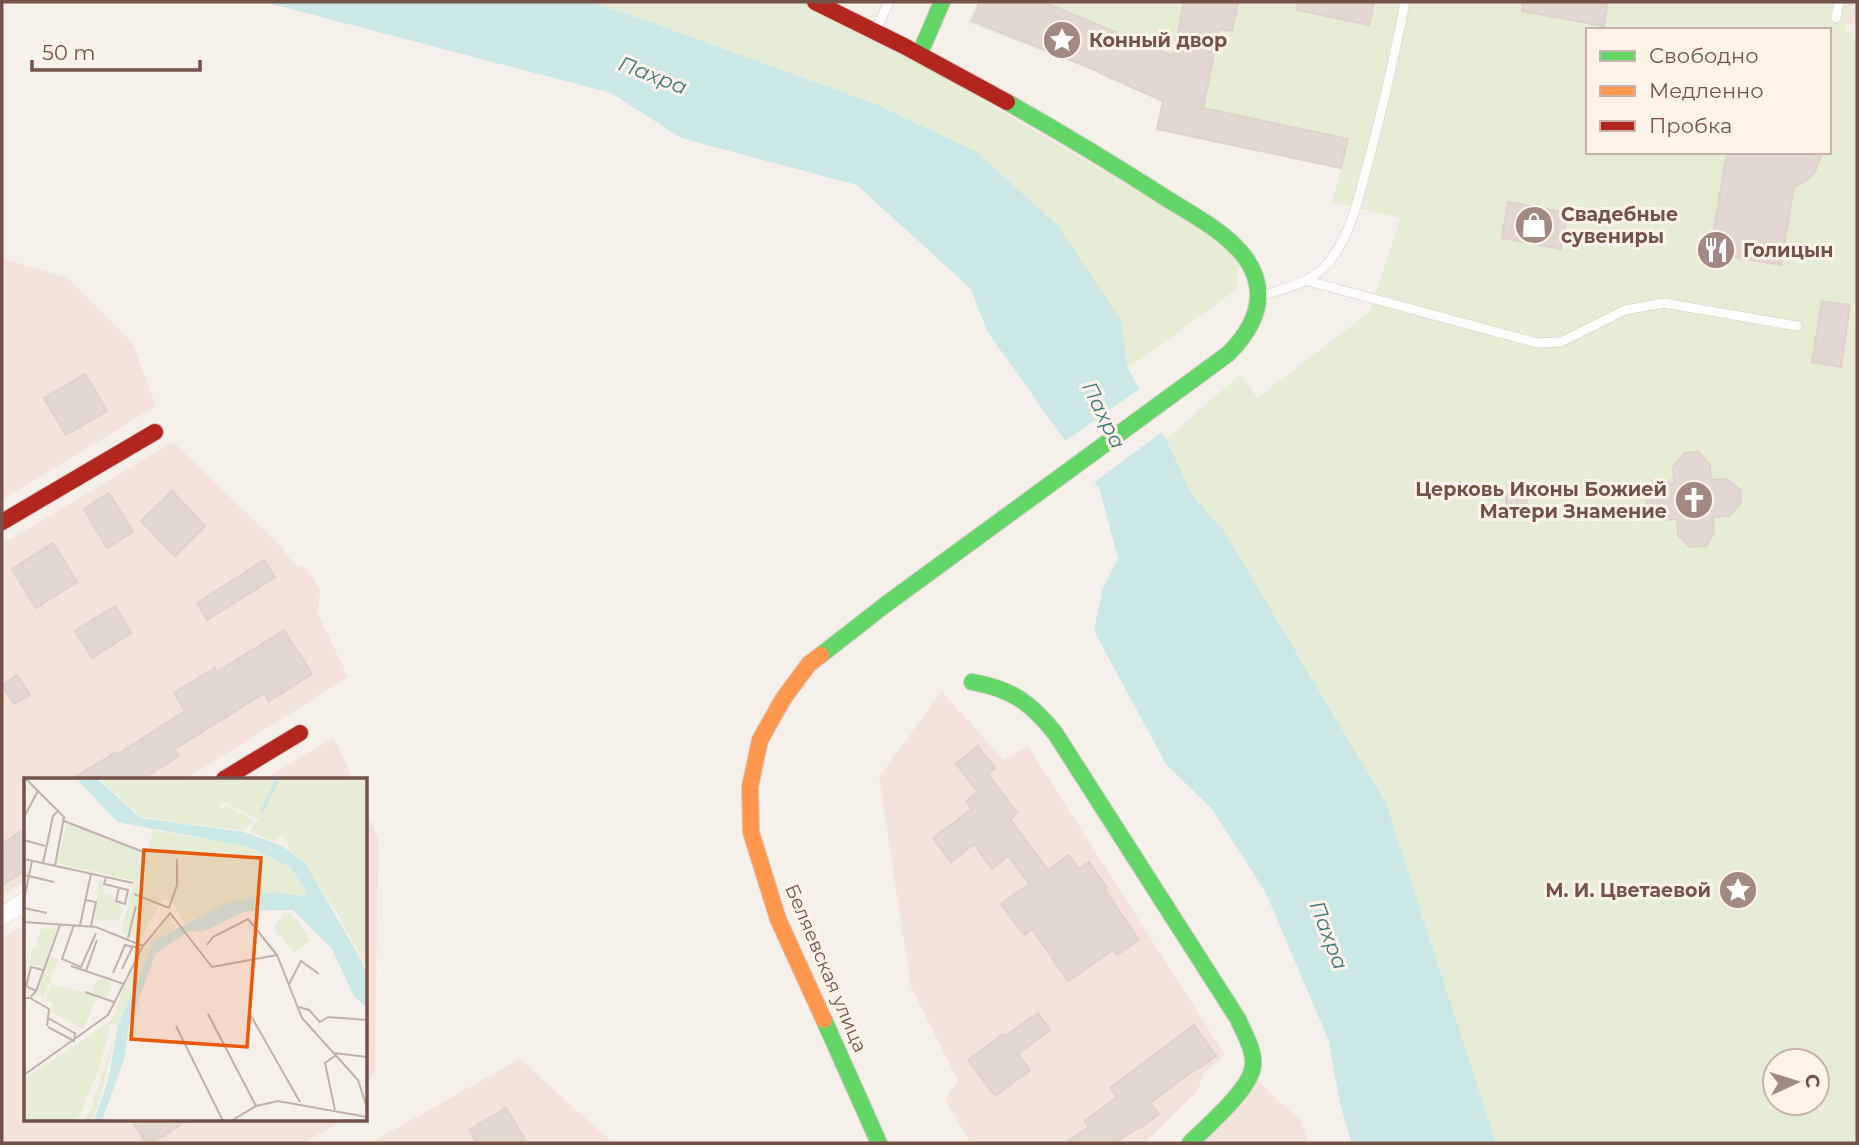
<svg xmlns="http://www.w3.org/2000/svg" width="1859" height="1145" font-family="Montserrat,sans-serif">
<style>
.residential{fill:#f2e4da}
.green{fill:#e6ecd5;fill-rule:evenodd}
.water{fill:#cbe8e6}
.pier{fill:#f6f0ea}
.building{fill:#e3d7d1;stroke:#dfd2cc;stroke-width:2}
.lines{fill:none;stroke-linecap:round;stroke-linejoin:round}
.lane-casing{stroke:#d4cbc7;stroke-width:10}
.street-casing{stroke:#d4cbc7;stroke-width:19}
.fast-casing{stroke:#d5cbc6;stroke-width:18}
.slow-casing{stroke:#d5cbc6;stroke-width:18}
.jam-casing{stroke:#d5cbc6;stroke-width:18}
.lane{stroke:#fefdfc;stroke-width:9}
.street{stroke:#fefdfc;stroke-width:18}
.fast{stroke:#63d668;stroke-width:16}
.slow{stroke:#ff974d;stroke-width:16}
.jam{stroke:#b3261e;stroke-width:16}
.labels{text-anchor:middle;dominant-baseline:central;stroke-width:6;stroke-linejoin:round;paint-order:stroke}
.poi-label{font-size:19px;font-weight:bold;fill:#74524a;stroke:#fff3ea;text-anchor:start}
.street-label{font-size:19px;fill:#74524a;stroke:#fff3ea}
.water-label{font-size:21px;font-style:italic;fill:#3e7979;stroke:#fff3ea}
.inset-river{fill:none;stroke:#cbe8e6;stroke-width:3.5}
.inset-road{fill:none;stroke:#c2b1aa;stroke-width:2}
.view{fill:#e8590c;fill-opacity:0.15;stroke:#e8590c;stroke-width:3.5}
.inset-edge{fill:none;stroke:#74524a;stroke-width:3.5}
</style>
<rect width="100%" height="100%" fill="#f6f0ea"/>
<g class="residential">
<path d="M1850 2H1857V26L1845 23Z"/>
<path d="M2 258 67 278 133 344 156 406 2 500Z"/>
<path d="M173 442 280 546 294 564 306 567 320 589 318 614 348 677 186 779H26V880L2 895V544Z"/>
<path d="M942 691 1003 760 1028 746 1225 1055 1204 1073 1197 1092 1144 1143H971L945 1100 958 1081 911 987 879 777Z"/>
<path d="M334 737 352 779H264Z"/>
<path d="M366 811 378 838 375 1070 366 1087Z"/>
<path d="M26 924V1119H344L304 1143H2V938Z"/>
<path d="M520 1059 613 1143H370Z"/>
<path d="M1257 1080 1302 1122 1308 1143H1195Z"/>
</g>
<g class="green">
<path d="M588 2H815L1240 251 1236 290 1128 368 1121 320 1058 226 977 152 878 105 631 15Z"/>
<path d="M977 2H1850L1845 31 1857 34V1143H1496L1386 803 1224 531 1192 495 1166 439 1241 374 1257 398 1368 313 1374 298 1401 218 1333 202 1341 168 1157 129 1163 101 1098 72 968 23ZM1588 30H1829V152H1588ZM1775 1061H1817V1103H1775Z"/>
</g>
<path class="water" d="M264 2H588L631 15 878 105 977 152 1058 226 1121 320 1128 368 1166 439 1192 495 1224 531 1386 803 1496 1143H1352L1340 1104 1329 1041 1265 891 1211 808 1166 764 1094 631 1102 590 1118 559 1100 490 987 331 971 289 857 185 681 138 611 93Z"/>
<path class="pier" d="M1142 387 1165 430 1092 484 1062 443Z"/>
<g class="building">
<path d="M980 2H1043L1173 56 1184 2H1238L1232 31 1219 29 1203 108 1348 139 1341 168 1157 129 1163 101 1098 72V71L972 21Z"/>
<path d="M1298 2H1374L1369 25 1297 10Z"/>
<path d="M1523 2H1608L1604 26 1522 11Z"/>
<path d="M1727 152H1822L1815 172 1806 181 1794 187 1781 265 1710 253Z"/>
<path d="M1508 202 1567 213 1561 249 1502 238Z"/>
<path d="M1822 301 1850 305 1841 367 1812 362Z"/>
<path d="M85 374 107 411 66 435 44 398Z"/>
<path d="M1699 452 1710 465 1711 480 1726 479 1740 490 1741 503 1729 516 1713 517 1714 532 1706 546 1690 547 1678 535 1677 519 1661 520 1647 510 1646 496 1659 484 1674 483 1673 467 1684 453Z"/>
<path d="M172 491 205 526 175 556 141 521Z"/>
<path d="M109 493 133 532 107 548 84 509Z"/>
<path d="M1506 494H1527L1528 516H1506Z"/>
<path d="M53 543 77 582 36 608 12 569Z"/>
<path d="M264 560 275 577 207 620 197 603Z"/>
<path d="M115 606 131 633 92 658 75 631Z"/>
<path d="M284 630 312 674 269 701 264 693 175 749 179 756 142 779H72L116 752 118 754 185 711 174 693 215 668 217 672Z"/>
<path d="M17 675 30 695 14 704 2 685Z"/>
<path d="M978 746 995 768 988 774 1017 813 1010 819 1048 870 1069 855 1079 869 1089 862 1107 888 1105 890 1139 940 1117 955 1113 950 1068 981 1032 929 1024 935 1001 904 1029 884 1008 856 992 869 974 844 951 862 933 838 972 809 966 801 978 792 956 764Z"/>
<path d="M26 828V870L2 885V844Z"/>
<path d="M1038 1013 1050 1030 1018 1054 1030 1070 995 1096 968 1060 1003 1034 1005 1036Z"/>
<path d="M1194 1025 1216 1056 1199 1068 1198 1067 1150 1103 1159 1114 1140 1128 1139 1127 1115 1143H1065L1089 1127 1085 1121 1117 1097 1110 1088Z"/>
<path d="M506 1108 527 1143H477L469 1130Z"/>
<path d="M131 1119H190L151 1143H146Z"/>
</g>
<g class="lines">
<g class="lane-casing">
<g id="lane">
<path d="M1836 18 1839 2"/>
<path d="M876 29 889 2"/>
<path d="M1308 281 1537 343 1561 342 1625 310 1664 303 1797 326"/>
<path d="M1262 296C1285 288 1312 283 1328 263 1352 234 1359 195 1369 159 1383 106 1395 55 1405 2"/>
</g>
</g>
<g class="street-casing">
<path id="street" d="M2 916 26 901"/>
</g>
<g class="fast-casing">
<g id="fast">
<path d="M920 53 942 2"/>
<path d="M821 655 885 605 1228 354C1251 331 1268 302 1252 269 1236 235 1188 213 1158 193 1108 161 1058 131 1007 102"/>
<path d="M972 682C1012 689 1030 702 1055 733L1238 1019C1244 1033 1255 1051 1253 1066 1250 1090 1207 1126 1190 1143"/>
<path d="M824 1020 879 1143"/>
</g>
</g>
<g class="slow-casing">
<path id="slow" d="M821 655 809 664 783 699 760 740 750 787 751 832 778 919 824 1020"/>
</g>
<g class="jam-casing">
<g id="jam">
<path d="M815 2 904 46 1007 102"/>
<path d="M2 522 155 432"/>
<path d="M224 779 300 733"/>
</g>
</g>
<use href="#lane" class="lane"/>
<use href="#street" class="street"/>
<use href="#fast" class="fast"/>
<use href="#slow" class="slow"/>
<use href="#jam" class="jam"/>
</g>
<defs>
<g id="sight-disc" transform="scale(2.0125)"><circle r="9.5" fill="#a28982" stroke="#fff3ea"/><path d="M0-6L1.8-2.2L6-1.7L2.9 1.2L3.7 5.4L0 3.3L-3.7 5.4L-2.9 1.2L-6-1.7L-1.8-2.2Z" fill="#fff"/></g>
<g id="shop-disc" transform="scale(2.0125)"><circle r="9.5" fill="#a28982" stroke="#fff3ea"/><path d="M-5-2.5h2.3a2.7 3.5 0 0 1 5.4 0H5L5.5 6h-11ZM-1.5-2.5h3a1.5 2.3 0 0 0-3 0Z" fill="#fff"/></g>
<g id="restaurant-disc" transform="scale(2.0125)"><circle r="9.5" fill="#a28982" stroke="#fff3ea"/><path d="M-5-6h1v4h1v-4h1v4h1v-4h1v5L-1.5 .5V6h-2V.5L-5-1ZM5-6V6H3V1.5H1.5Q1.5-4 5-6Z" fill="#fff"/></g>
<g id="church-disc" transform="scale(2.0125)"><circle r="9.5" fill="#a28982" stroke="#fff3ea"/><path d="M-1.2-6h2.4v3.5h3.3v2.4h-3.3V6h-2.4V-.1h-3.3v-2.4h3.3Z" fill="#fff"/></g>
</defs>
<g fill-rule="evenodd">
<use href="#sight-disc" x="1062" y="40"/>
<use href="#shop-disc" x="1534" y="225"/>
<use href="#restaurant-disc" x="1716" y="250"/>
<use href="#church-disc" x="1694" y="500"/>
<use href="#sight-disc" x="1738" y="890"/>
</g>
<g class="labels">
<g class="poi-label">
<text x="1089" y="40">Конный двор</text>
<text x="1561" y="214">Свадебные<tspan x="1561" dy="22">сувениры</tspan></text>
<text x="1743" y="250">Голицын</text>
<text x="1667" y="489" text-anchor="end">Церковь Иконы Божией<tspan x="1667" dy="22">Матери Знамение</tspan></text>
<text x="1711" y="890" text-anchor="end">М. И. Цветаевой</text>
</g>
<g class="street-label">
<text transform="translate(826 968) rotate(67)">Беляевская улица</text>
</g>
<g class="water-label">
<text transform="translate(653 75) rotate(21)">Пахра</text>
<text transform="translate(1104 415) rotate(64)">Пахра</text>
<text transform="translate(1329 935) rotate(69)">Пахра</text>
</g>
</g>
<g transform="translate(24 778)">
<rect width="343" height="343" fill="#f6f0ea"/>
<path d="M74 0H343V190L314 136 278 81 264 71 265 64 256 57 251 64 225 53 235 41 200 24 194 27 196 33 202 27 230 43 220 53 118 39ZM43 46 123 74 129 53 220 67 266 89 282 112 278 118 249 114 199 126 160 146 149 124 139 121 116 163 97 154 110 103 33 85ZM79 102 80 118 86 116 100 132 94 143 70 142 75 103ZM260 135H267L287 162 270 175 250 150ZM145 138 153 149 130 163 94 248 87 245 74 293 53 343H0V301L87 243 112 181ZM33 150 19 189 5 186 9 169 23 172 13 168 17 151ZM26 178 34 181 29 196 24 195 28 199 19 220 11 216ZM69 210a9 9 0 1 1 18 0a9 9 0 1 1-18 0ZM27 206 70 218 72 222 59 251 26 234 29 226 21 222ZM92 252 76 321 67 343H59L67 332Z" fill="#e6ecd5"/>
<path d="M52 0H72L117 40 220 54 258 68 281 84 336 180 343 198V230L330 218 308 171 269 132 222 133 179 154 165 153 132 175 105 248 100 281 78 343H70L84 303 94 248 130 163 199 126 249 114 278 118 282 112 266 89 226 69 93 44Z" fill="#cbe8e6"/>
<path class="inset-river" d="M237 35 254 0"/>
<path class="inset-road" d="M1 0 40 39 31 88M0 39 14 13M40 43 122 75M0 62 21 68M0 81 109 105M19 85 29 38 35 32M0 97 30 104M82 99 80 106 104 112 101 126 92 123 95 110M110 116 145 130M0 122 8 83M61 122 72 124 67 148M0 130 23 135M145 130 153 107V81M0 144 72 149 119 168M50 147 38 181 57 189 72 155M56 147 67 96M104 160 112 128M183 167 189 159 224 141 253 177M47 188 100 206M98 191 109 168 117 172M62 193 73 162M89 195 101 167 108 169M265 206 277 183 295 196M12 213 2 208 7 189 19 192M61 214 90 224M0 220H6L12 213 36 147M6 220 25 231 23 248M275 229 285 232 296 244 304 239 343 242M184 236 232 328M227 238 276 324M24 240 52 256M152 248 199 343M24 249 50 263 51 256M310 275 343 279M0 297 84 237 119 168 146 135 188 189 253 177 278 240 334 302 343 330M311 332 301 285 311 278M207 343 232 328 254 323 343 339"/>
<path class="view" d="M120 72 237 80 223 269 107 261Z"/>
<rect width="343" height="343" class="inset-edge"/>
</g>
<rect width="1859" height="1145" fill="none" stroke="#74524a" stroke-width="7"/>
<rect x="1586" y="28" width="245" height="126" fill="#fff3ea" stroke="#c7b3aa" stroke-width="2"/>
<rect x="1600" y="51" width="35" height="10" fill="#63d668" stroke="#c7b3aa" stroke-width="2"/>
<text x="1649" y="63" font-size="21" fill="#74524a">Свободно</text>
<rect x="1600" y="86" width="35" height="10" fill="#ff974d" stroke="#c7b3aa" stroke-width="2"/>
<text x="1649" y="98" font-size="21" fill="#74524a">Медленно</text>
<rect x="1600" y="121" width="35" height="10" fill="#b3261e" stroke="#c7b3aa" stroke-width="2"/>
<text x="1649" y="133" font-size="21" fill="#74524a">Пробка</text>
<g transform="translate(1796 1082) rotate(86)"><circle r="33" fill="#fff3ea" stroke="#c7b3aa" stroke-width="2"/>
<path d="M0-5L12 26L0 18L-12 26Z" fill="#a28982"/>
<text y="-10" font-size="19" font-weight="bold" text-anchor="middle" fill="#74524a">С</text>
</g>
<path d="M32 60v10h168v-10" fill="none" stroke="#74524a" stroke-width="3.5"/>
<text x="42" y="60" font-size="21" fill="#74524a" stroke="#fff3ea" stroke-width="5" paint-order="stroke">50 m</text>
</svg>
